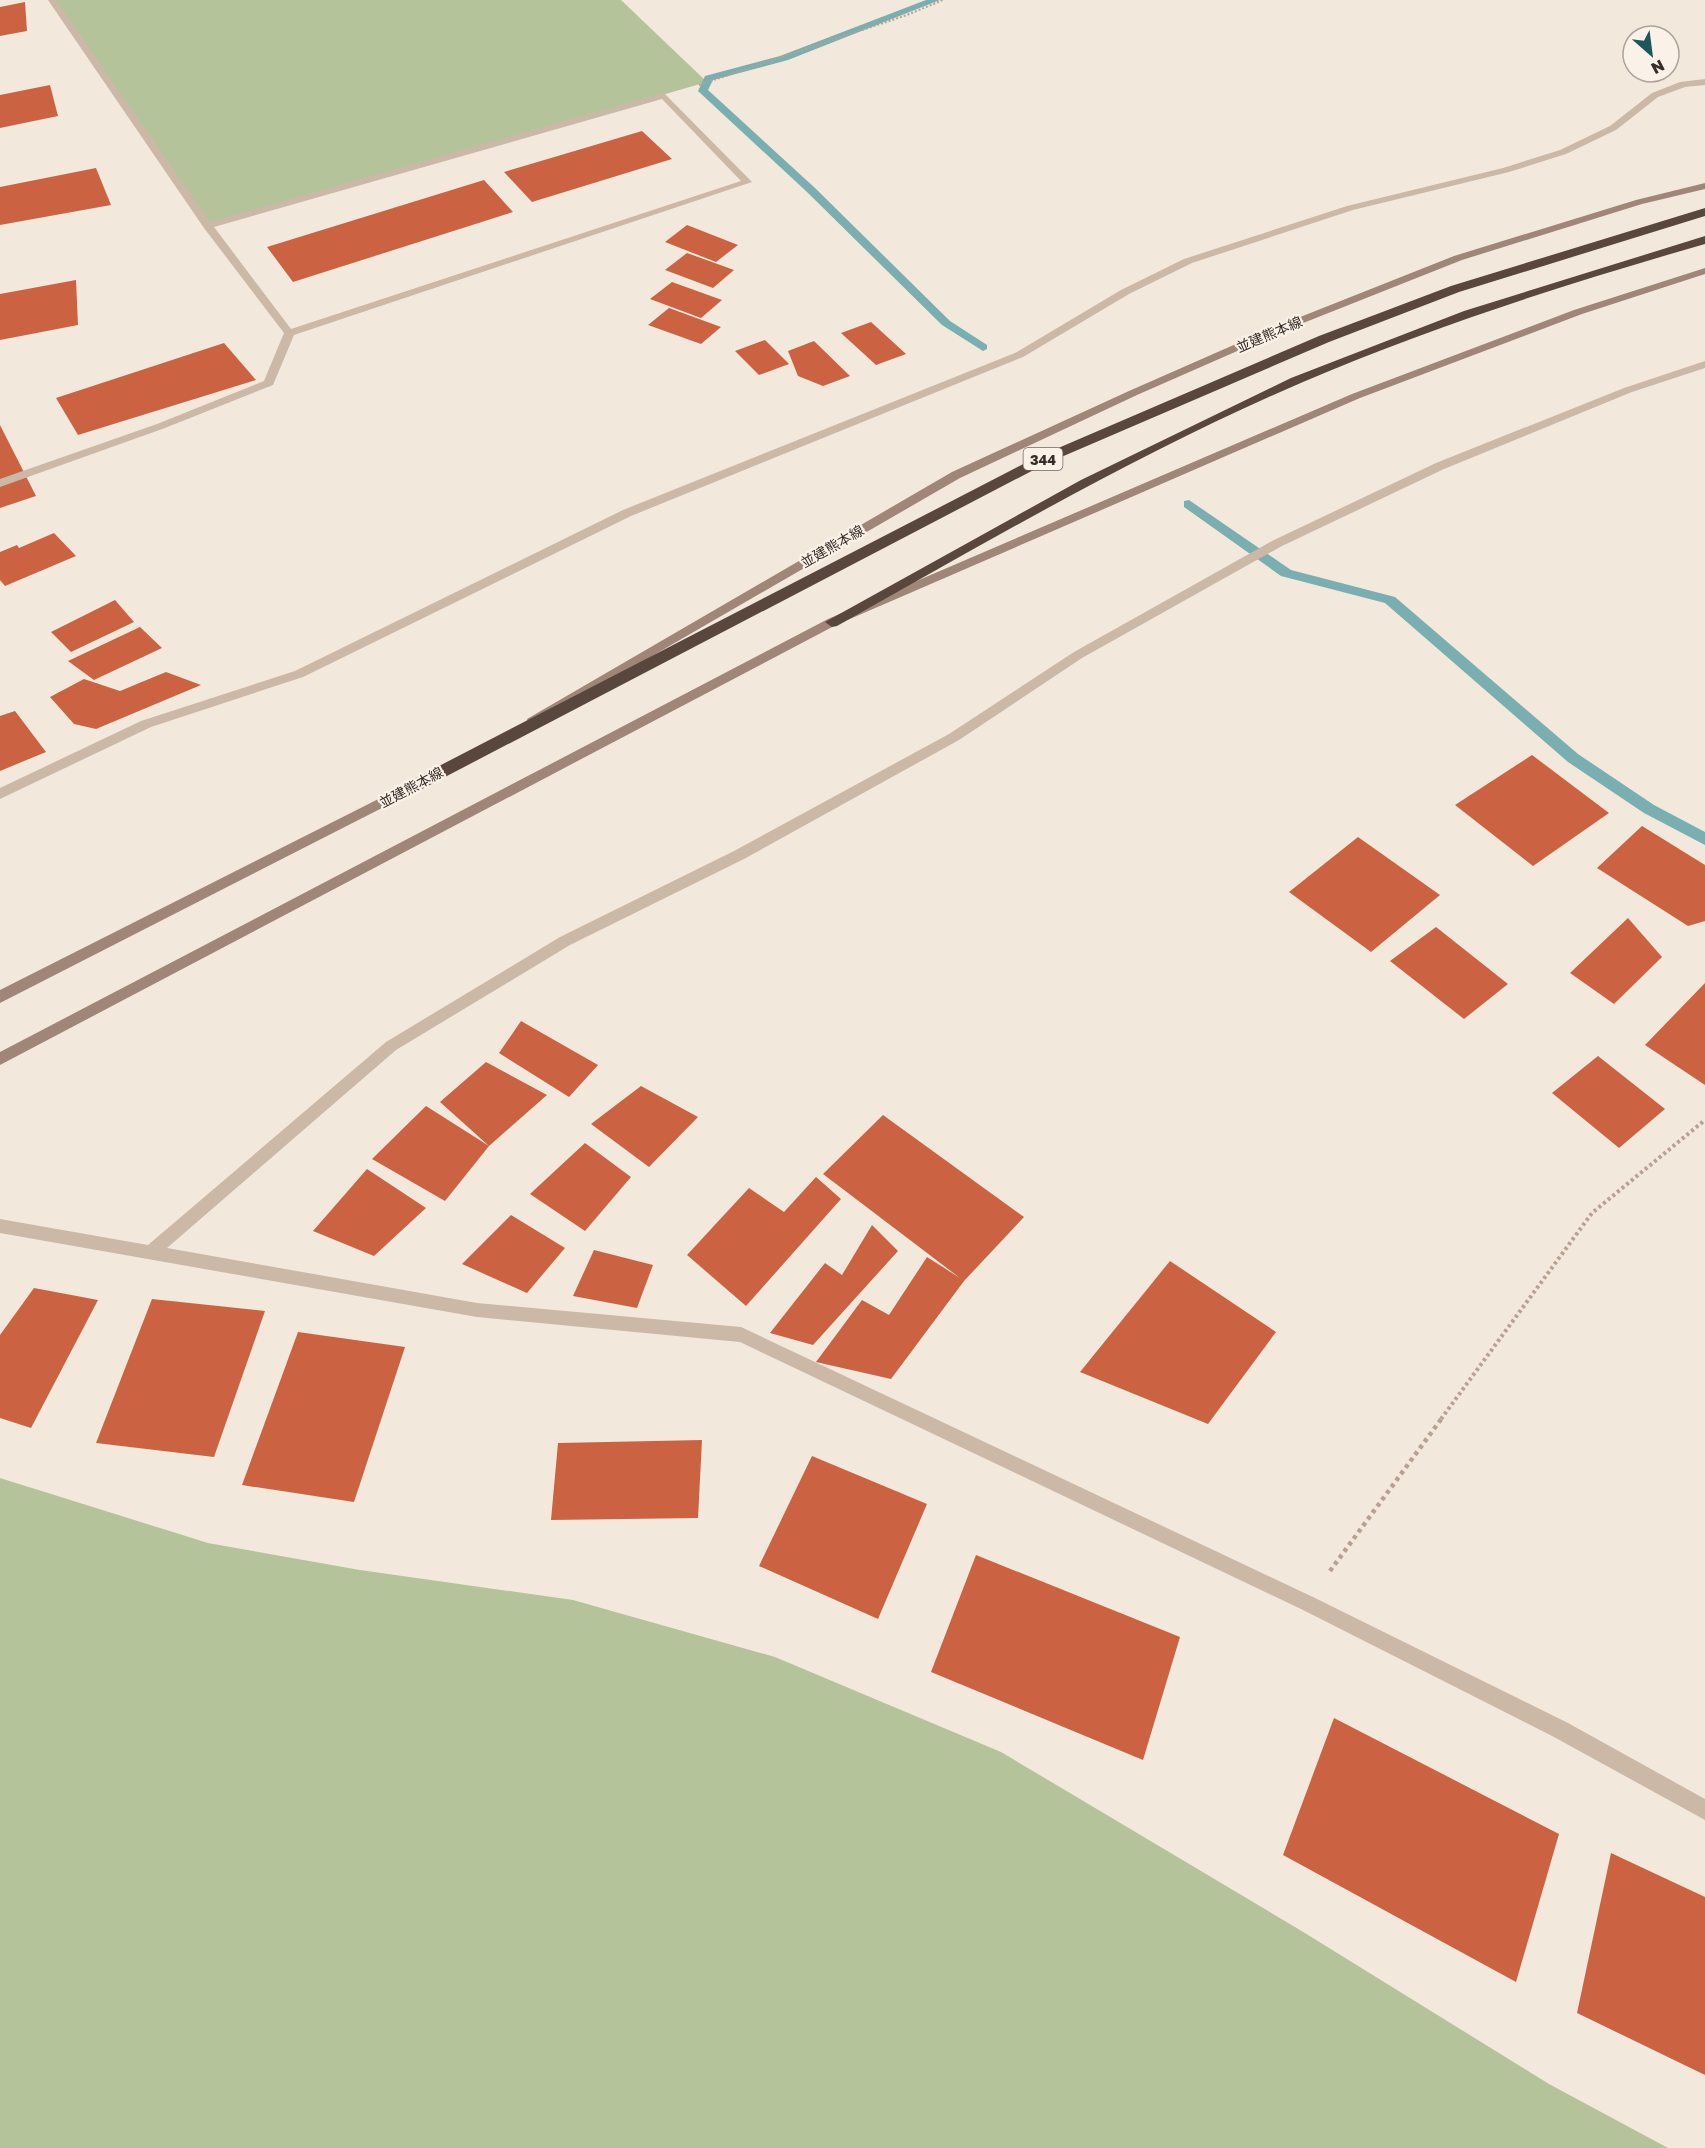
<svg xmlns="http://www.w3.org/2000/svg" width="1705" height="2148" font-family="'Golos Text','Noto Sans JP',sans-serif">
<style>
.green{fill:#b5c39b}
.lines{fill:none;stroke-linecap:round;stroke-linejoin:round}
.stream{fill:#79afb1;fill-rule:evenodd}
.building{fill:#cb6342}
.path-far2{stroke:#b8a191;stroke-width:2;stroke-dasharray:2 2;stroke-linecap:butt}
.path-far1{stroke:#b8a191;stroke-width:4;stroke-dasharray:3 3;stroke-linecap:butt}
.path{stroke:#b8a191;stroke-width:4.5;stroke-dasharray:4 4;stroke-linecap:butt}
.street{fill:#ccb8a7;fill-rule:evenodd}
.secondary{fill:#a08678;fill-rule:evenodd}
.highway{fill:#59473e;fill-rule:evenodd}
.labels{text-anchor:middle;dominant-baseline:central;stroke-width:4.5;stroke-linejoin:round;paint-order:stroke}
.far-street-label{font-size:14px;fill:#382d28;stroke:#faf2e8}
.shield{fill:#faf2e8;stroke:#726862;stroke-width:1.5}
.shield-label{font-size:14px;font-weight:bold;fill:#382d28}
</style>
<rect width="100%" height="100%" fill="#f3e8dc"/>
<g class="green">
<path d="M52 0H621L707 82 208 226Z"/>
<path d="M0 1478 208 1543 360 1570 573 1600 775 1657 1001 1752 1300 1930 1549 2084 1668 2148H0Z"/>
</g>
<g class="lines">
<g class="stream">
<path d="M926 0H940L788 60 713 80 708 90 815 188 950 321 987 345V349L983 351 942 325 807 192 698 91 705 76 780 56Z"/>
<path d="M1189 500 1291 570 1395 597 1578 754 1654 805 1705 832V845L1644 813 1568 762 1385 603 1281 576 1184 507V501Z"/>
</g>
</g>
<g class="building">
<path d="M25 2 27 31 0 36V7Z"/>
<path d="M50 85 58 116 0 128V95Z"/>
<path d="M642 131 672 159 532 202 504 172Z"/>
<path d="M96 168 111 205 0 225V187Z"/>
<path d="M484 180 513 212 293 282 267 247Z"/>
<path d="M687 225 738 245 716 262 665 242Z"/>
<path d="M687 253 734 270 713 288 665 270Z"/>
<path d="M76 280 78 325 0 340V294Z"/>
<path d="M672 282 722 300 701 318 650 299Z"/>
<path d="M669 308 721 327 701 344 648 325Z"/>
<path d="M871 322 906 354 876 365 841 333Z"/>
<path d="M765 340 789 364 759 375 735 351Z"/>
<path d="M814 341 850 376 823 386 798 376 788 351Z"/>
<path d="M224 343 256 380 78 435 56 398Z"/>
<path d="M0 425 36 496 0 508Z"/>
<path d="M54 533 76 556 5 586 0 580V552L17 545 19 548Z"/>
<path d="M115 600 134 622 71 652 51 632Z"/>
<path d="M140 627 162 648 94 680 68 661Z"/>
<path d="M166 672 201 685 96 729 74 724 50 697 84 679 120 691Z"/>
<path d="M15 711 46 752 0 771V716Z"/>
<path d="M1532 755 1609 813 1533 866 1455 805Z"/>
<path d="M1642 826 1705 865V921L1688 926 1597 868Z"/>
<path d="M1358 837 1440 895 1371 952 1289 892Z"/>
<path d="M1628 918 1662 957 1614 1004 1570 973Z"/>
<path d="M1436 927 1508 984 1464 1019 1390 961Z"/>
<path d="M1705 983V1085L1645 1045Z"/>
<path d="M521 1021 598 1065 569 1097 499 1053Z"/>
<path d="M1598 1056 1665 1109 1619 1148 1552 1093Z"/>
<path d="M486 1062 547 1095 489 1146 445 1201 372 1159 426 1106 489 1146 440 1102Z"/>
<path d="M641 1086 698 1117 649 1167 591 1124Z"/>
<path d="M883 1115 1024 1217 964 1281 891 1379 816 1362 862 1300 889 1315 927 1257 960 1278 823 1174Z"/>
<path d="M585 1143 631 1177 585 1231 530 1194Z"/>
<path d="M367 1169 426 1208 374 1256 313 1231Z"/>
<path d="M816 1177 841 1199 746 1306 687 1255 749 1188 784 1212Z"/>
<path d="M511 1215 565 1248 527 1293 462 1264Z"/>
<path d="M872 1225 898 1251 813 1345 770 1333 825 1263 842 1275Z"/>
<path d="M594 1250 653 1265 637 1308 573 1296Z"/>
<path d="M1170 1261 1276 1332 1208 1424 1080 1372Z"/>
<path d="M34 1288 98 1300 31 1428 0 1418V1335Z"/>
<path d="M152 1299 265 1311 214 1457 96 1443Z"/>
<path d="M298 1332 405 1347 354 1502 242 1485Z"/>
<path d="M702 1440 698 1518 551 1520 558 1443Z"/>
<path d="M812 1456 927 1504 878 1619 759 1566Z"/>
<path d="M976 1555 1180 1637 1143 1760 931 1672Z"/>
<path d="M1334 1718 1559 1834 1516 1982 1283 1855Z"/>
<path d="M1611 1853 1705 1897V2075L1577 2013Z"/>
</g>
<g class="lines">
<path class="path-far2" d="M699 85 907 15 943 0"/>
<path class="path-far1" d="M1441 1419 1592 1213 1705 1120"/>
<path class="path" d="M1330 1571 1442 1418"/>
<g class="street">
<path d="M48 0H56L210 222 664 93 752 182 294 335 273 385 165 428 0 487V479L157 424 264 381 284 333 204 228ZM662 99 741 181 291 329 214 227Z"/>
<path d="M1705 79V85L1685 87 1658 97 1616 130 1566 154 1509 172 1353 210 1192 263 1129 294 1023 357 631 516 303 677 151 727 0 799V788L141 721 295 671 623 510 1015 353 1121 290 1184 259 1347 206 1503 168 1560 150 1610 126 1652 93 1680 82Z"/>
<path d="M1705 361V368L1632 392 1444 469 1282 546 1082 658 959 740 744 859 570 945 396 1050 167 1248 477 1303 741 1327 1313 1597 1568 1723 1705 1799V1820L1554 1737 1301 1609 740 1342 477 1317 0 1233V1219L148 1245 386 1042 560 937 734 851 949 734 1074 652 1274 540 1436 463 1624 388Z"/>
</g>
<g class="secondary">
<path d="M1705 183V189L1642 204 1462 260 1278 333 1137 395 960 478 538 722H528L527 719 952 472 1129 391 1270 329 1454 256 1636 200Z"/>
<path d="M1705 268V274L1582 314 1360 398 836 625 0 1065V1052L828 619 1352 394 1574 310Z"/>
<path d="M426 775 431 777 433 780 431 783 0 1003V990Z"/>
</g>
<g class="highway">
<path d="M1705 208V216L1459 292 1329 342 1045 464 422 789H410L408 785 410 781 1035 458 1319 336 1451 286Z"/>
<path d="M1705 236V244C1569 283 1434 326 1303 382 1142 451 990 540 837 626L832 627 825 622 1081 480 1291 378 1464 311Z"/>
</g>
</g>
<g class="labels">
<g class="far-street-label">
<text transform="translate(1269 334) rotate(-23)">並建熊本線</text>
<text transform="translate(832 546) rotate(-30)">並建熊本線</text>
<text transform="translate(411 787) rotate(-28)">並建熊本線</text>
</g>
<rect class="shield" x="1023.5" y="448" width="39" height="22" rx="4.5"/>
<g class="shield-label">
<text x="1043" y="459">344</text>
</g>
</g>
<g transform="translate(1651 54) rotate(152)"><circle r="28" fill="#faf2e8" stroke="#aca39b" stroke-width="1.5"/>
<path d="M0-4.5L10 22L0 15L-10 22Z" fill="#1b575b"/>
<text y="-9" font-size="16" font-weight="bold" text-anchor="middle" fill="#382d28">N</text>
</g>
</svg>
